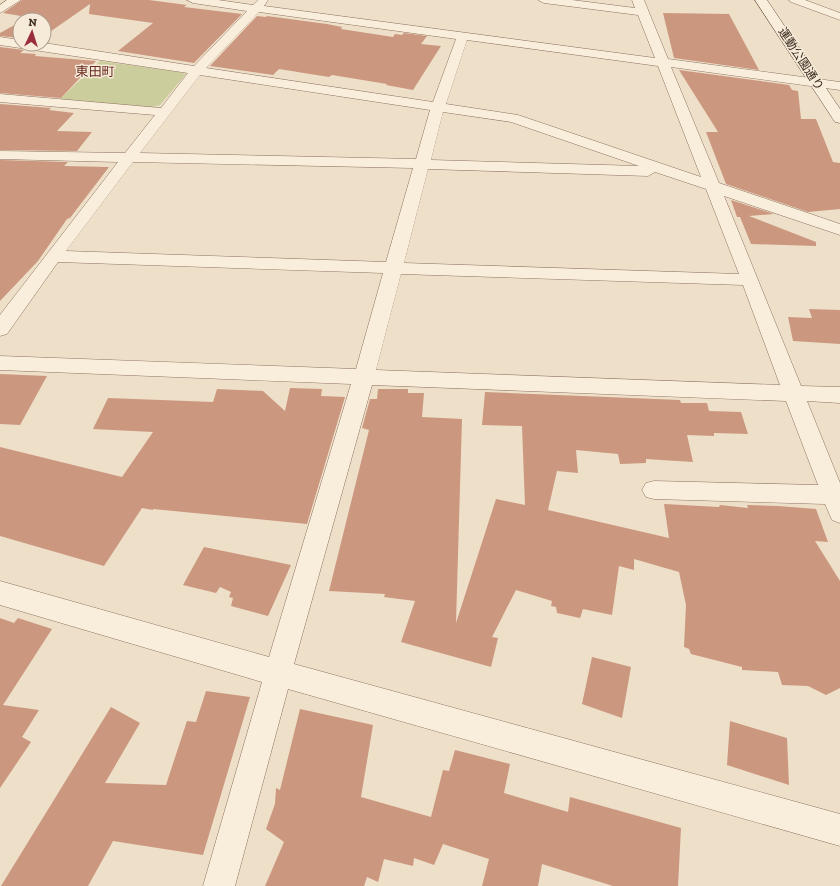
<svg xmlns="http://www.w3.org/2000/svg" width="840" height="886" font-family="'Zilla Slab','Noto Sans JP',serif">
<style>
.green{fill:#cccd9c}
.building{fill:#cc977f}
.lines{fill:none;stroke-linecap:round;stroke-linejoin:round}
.street-casing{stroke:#8b715d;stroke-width:1}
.secondary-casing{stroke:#6d5240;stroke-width:1}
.street{fill:#f9eddc;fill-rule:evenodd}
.secondary{fill:#f9eddc;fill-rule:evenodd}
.labels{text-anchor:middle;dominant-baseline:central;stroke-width:3;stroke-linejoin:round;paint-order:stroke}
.far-street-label{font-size:12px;fill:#3b2b21;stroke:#f6ead8}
.far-quarter-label{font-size:13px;fill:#682820;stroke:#f6ead8}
</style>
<rect width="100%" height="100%" fill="#eedfc9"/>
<path class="green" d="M100 61 178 72 186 74 160 105 149 108 59 100Z"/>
<g class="building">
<path d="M22 0H149L187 5 184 7 242 14 194 63 118 51 153 23 89 14 90 4 44 36V20H23L27 17 3 13Z"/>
<path d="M663 13 729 14 759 70 674 58Z"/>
<path d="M257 16 266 17 267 16 327 24 342 27 341 29 393 37 395 34 402 35 404 33 427 36 421 44 441 46 413 90 386 85 387 84 332 75 329 77 279 69 273 75 210 66Z"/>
<path d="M20 22V38L0 36V33Z"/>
<path d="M0 47 24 50 20 53 36 54 35 56 96 61 61 98 0 93Z"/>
<path d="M679 70 789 85 792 90 798 91 801 119H816L833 162 840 163V209L808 212 726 184 706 132H718Z"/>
<path d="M0 104 51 108 49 110 74 113 57 131 92 132 77 151 0 150Z"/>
<path d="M0 160 68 162 64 166 109 167 70 218 67 219 38 261 0 301Z"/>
<path d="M731 200 774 214 749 216 816 242V246L751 244 740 217H737Z"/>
<path d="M809 309 840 310V344L793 341 788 317 812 318Z"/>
<path d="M0 374 47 376 20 425 0 424Z"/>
<path d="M290 388 322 389 321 396 345 397 307 524 153 509V510L142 508 104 566 0 536V447L122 477 153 432 93 429 108 398 213 402 217 389 263 391 285 411Z"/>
<path d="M378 389H408V393H424L422 417 462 419 456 623 496 499 525 505 522 426 482 425 485 392 680 400 681 403H707L709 411 741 412 748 434 714 433V436L687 435 693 462 646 459V463L620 464 618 454 576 450 578 473 557 471 548 510 669 538 664 504 719 507 720 505 748 508 747 505 778 506 816 509 828 542 815 541 840 581V688L826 695 808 686 782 685 778 672 742 670V667L691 654 689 649 684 647 686 605 679 572 634 559V570L619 566 612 615 583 609 580 618 557 613 556 607 551 606 552 601 516 590 492 637 498 638 491 667 401 642 415 601 384 597 385 594 329 591 369 430 362 428 370 399H377Z"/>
<path d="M204 547 291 565 268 616 231 606 233 598 229 597 231 592 220 587 216 593 183 585Z"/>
<path d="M0 618 14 623 18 618 52 629 3 705 39 710 22 737 31 742 0 788Z"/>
<path d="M592 657 631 667 622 718 582 704Z"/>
<path d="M206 691 250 697 203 855 113 841 88 886H1L111 707 140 723 105 783 166 785 187 721 196 722Z"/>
<path d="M300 709 373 725 361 797 431 817 443 770 449 771 455 750 510 764 504 793 568 812 570 797 681 828 678 886H613L542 864 538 886H482L489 859 443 844 434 865 414 858 413 866 384 859 378 882 367 877 364 886H265L284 842 266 829 275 804 276 788 280 790Z"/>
<path d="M730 721 787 738 789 785 727 765Z"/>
</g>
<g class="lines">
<g class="street-casing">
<g id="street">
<path d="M7 0H21L0 13V5Z"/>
<path d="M187 0H218L253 5 258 0H268L264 6 655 58 638 15 544 3 538 0H572L635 8 632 0H644L668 59 840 82V90L671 67 719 183 840 224V235L724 196 801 386 840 387V403L807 401 840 483V523L832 520 825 504 654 499 646 497 642 490 646 483 654 481 818 485 786 401 372 385 294 664 840 814V846L288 689 235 886H203L262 682 0 605V581L269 657 351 384 0 370V356L356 369 383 273 58 262 7 334 0 336V315L118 162 0 159V151L125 153 155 115 0 102V94L161 108 188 73 0 45V37L20 40V44L44 43 194 66 247 11 193 3ZM259 12 456 39 433 102 206 68ZM467 40 658 66 701 177 518 115 446 104ZM200 75 430 110 416 159 140 153ZM443 112 511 122 639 166 431 160ZM133 162 413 168 386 262 66 251ZM428 169 648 176 655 172 706 189 739 274 404 263ZM401 274 743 285 780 385 376 370Z"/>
<path d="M789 0H805L840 13V20L791 2Z"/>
</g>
</g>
<g class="secondary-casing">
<path id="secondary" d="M755 0H767L840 109V123L835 122 833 119Z"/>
</g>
<use href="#street" class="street"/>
<use href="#secondary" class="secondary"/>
</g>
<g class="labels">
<g class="far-street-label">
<text transform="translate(801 59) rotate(57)">運動公園通り</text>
</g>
<g class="far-quarter-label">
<text x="95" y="71">東田町</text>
</g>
</g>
<g transform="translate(32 32) rotate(4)"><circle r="19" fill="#f6ead8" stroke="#ab9e8f"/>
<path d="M0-3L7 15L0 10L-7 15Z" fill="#992e3a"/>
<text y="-6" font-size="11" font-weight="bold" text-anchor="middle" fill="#3b2b21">N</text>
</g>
</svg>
